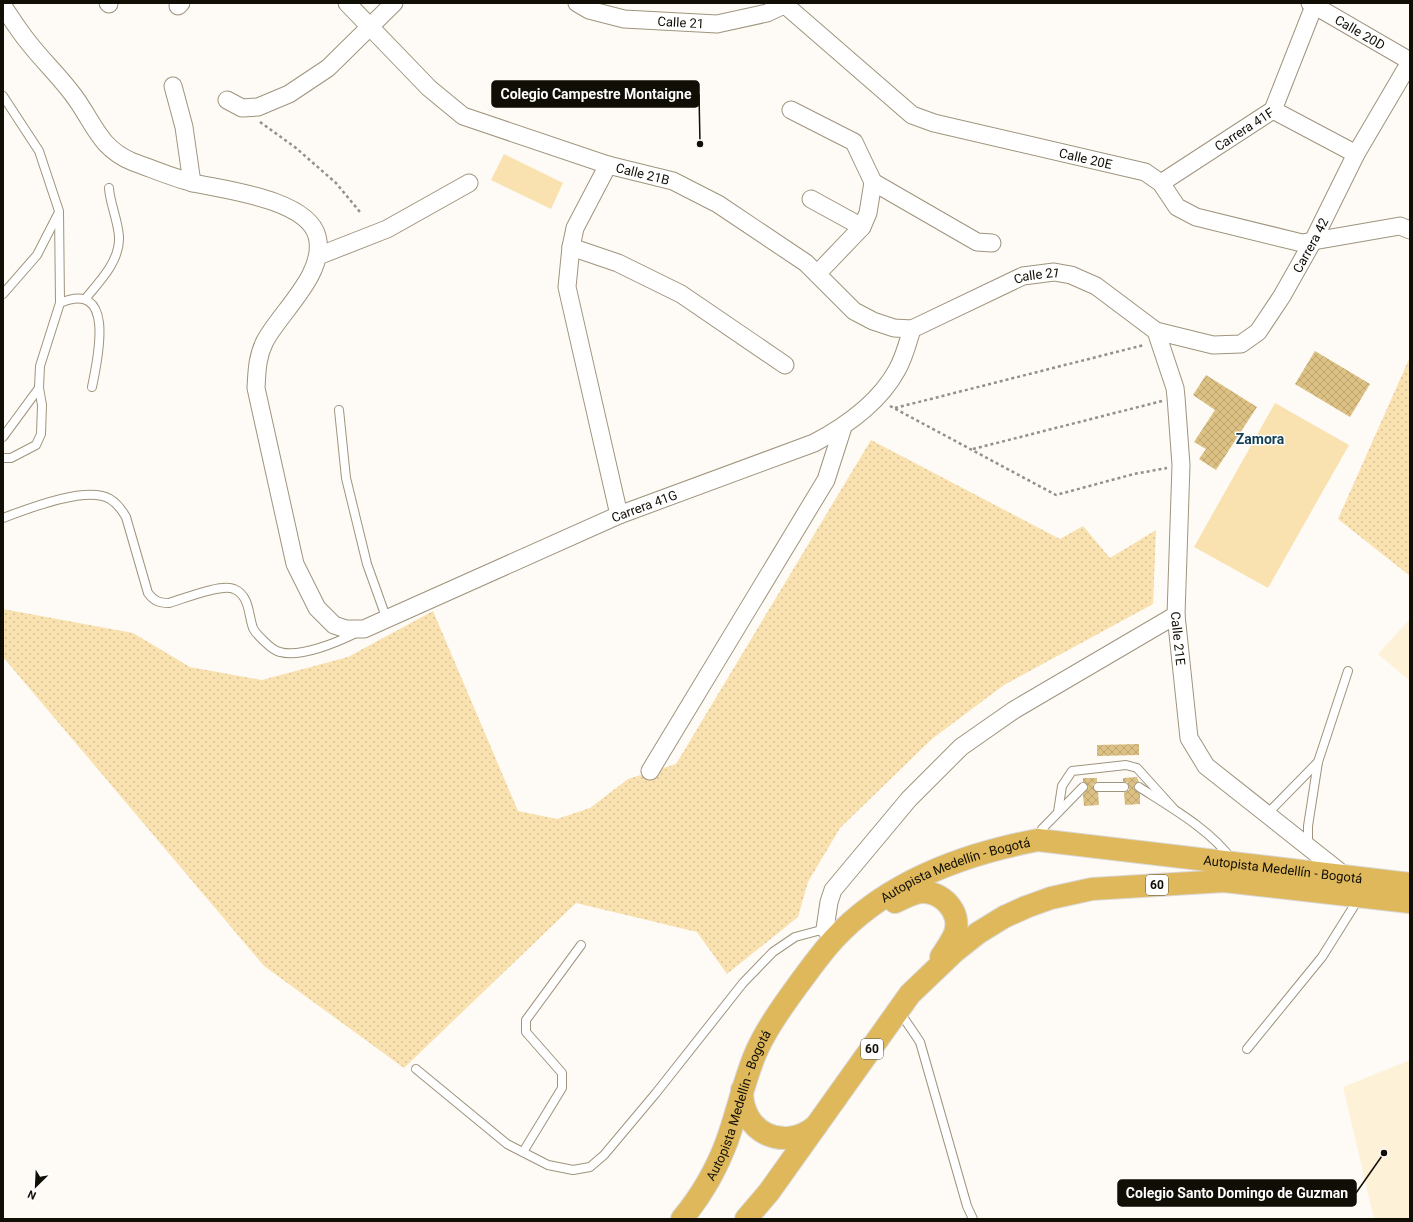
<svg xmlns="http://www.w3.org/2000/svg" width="1413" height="1222" font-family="Roboto,sans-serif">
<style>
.built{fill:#fdf1d7}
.grass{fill:url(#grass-dots)}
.green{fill:#f9e2b0}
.building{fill:url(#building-cross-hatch)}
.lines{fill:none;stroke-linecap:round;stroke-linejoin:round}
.service-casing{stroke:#9f947d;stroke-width:10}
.minor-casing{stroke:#9f947d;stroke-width:19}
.trunk-casing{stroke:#d9d8d7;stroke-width:24}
.path{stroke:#93908a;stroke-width:2.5;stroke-dasharray:3 3;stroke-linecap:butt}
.service{stroke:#fff;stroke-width:8}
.minor{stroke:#fff;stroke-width:17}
.trunk{stroke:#deb85a;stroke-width:22}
.labels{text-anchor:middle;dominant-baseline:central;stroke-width:3;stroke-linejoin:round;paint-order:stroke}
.shield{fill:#fff;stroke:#585651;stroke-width:1}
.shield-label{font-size:12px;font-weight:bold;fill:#110e06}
.street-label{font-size:13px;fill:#110e06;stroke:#fff}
.neighbourhood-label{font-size:14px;font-weight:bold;fill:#113f54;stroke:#fff}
.leader{fill:none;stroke:#110e06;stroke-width:1.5}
.callout-dot{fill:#110e06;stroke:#fff;stroke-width:1.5}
.callout{fill:#110e06;stroke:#110e06;stroke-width:1.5}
.callout-label{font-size:14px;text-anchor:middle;font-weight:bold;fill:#fff}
</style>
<defs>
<pattern id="grass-dots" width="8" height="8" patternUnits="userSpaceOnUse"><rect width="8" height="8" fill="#f9e2b0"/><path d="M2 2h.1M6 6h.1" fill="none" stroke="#d4c196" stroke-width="1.8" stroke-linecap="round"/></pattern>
<pattern id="building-cross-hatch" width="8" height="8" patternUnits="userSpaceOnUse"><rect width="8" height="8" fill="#ddc184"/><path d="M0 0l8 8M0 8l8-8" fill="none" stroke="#bda570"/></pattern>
</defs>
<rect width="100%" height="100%" fill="#fefbf6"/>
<g class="built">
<path d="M1410 619V681L1378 654Z"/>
<path d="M1410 1060V1219H1374L1343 1087Z"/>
</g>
<g class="grass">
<path d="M1410 357V576L1338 519Z"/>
<path d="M871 440 1060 539 1083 526 1110 558 1156 530 1153 604 1004 685 932 739 840 828 808 882 798 917 727 974 697 932 576 903 404 1068 264 966 3 657V609L133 633 190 667 262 680 348 657 433 611 518 811 557 819 590 808 628 779 676 764Z"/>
</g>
<g class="green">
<path d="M504 154 563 183 551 209 491 180Z"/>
<path d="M1275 403 1349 445 1268 588 1194 547Z"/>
</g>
<g class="building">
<path d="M1315 351 1370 384 1350 417 1295 384Z"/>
<path d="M1206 375 1257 407 1216 470 1199 459 1206 449 1194 442 1215 410 1193 395Z"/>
<path d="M1139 744V755L1097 756V745Z"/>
<path d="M1137 777 1139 782 1135 784 1134 787 1140 794V804L1125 805 1124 792 1129 790V787L1127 782H1123V778Z"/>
<path d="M1083 778H1097V782L1093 784V787L1098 792 1099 805 1084 806 1083 795 1088 786 1083 782Z"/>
</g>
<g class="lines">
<g class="service-casing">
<g id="service">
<path d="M3 96 39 151 59 211 60 303 40 366 39 388 42 405 41 434 36 445 11 458H3"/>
<path d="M3 294 37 255 58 214"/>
<path d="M86 298C100 281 120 261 119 237 118 220 110 204 109 188"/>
<path d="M60 303C116 279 98 358 92 387"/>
<path d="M339 410 346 478 367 564 386 617"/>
<path d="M3 437 39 388"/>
<path d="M3 518C27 509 87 485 110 499 118 504 122 510 126 517L148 593C154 601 159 603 169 603 183 599 222 583 234 589 250 596 248 614 253 628 255 633 261 638 265 642 269 646 275 651 280 652 300 658 338 642 356 633"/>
<path d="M1098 787H1124"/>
<path d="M1139 787C1170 807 1211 830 1232 860"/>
<path d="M1058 812 1062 786 1072 771 1126 765 1137 768 1174 809"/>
<path d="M1267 814 1318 762"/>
<path d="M1038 839 1042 829 1083 787"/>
<path d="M1308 846V826L1318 762 1348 671"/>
<path d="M899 1011 920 1042 967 1206 973 1219"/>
<path d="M1247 1049 1322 957 1359 898"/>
<path d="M416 1069 507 1144 548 1165 573 1170 590 1167 604 1155 656 1093 743 983 773 952 795 937 825 929"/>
<path d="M523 1152 562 1088V1073L526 1032V1020L581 945"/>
</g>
</g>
<g class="minor-casing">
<g id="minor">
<path d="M108 3 109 4"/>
<path id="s1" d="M347 3 429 88 463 116 608 165 673 181 718 204 806 263 854 311 873 321 894 328 912 329 1023 276 1054 272 1071 275 1096 286 1156 331 1213 345 1241 344 1258 332 1282 296 1313 241 1356 154 1410 62"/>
<path id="s2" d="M577 3 589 10 624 19 717 24 767 13 784 5"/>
<path id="s3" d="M783 3 912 115 934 123 1145 172 1161 183 1177 207 1196 217 1302 243 1400 226 1410 230"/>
<path id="s4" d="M1310 3 1410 61"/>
<path id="s5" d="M3 6C11 18 19 31 29 43 43 61 60 77 74 96 94 123 99 148 133 162 153 169 173 178 194 183 224 190 307 199 317 236 327 273 281 311 265 341 257 357 257 371 256 388L295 564 317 608 334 625 346 629H364L619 515 814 443C846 426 879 403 897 370 904 358 908 342 912 329"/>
<path d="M178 6 181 3"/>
<path d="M173 86 184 127 192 183"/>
<path d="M227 100 242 108 258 107 289 94 328 68 394 3"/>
<path d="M791 110 854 142 873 182 868 213 862 227 817 274"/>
<path d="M1273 110 1356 154"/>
<path d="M608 165 575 228 571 247 567 287 619 515"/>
<path d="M873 182 977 242 992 243"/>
<path id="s6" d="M1161 183 1273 110 1314 6"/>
<path d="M811 199 862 227"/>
<path d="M571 247 618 263 681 294 785 365"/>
<path d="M318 256 387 229 469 183"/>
<path id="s7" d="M1156 331 1175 388 1176 397 1181 465 1176 615 1189 738 1206 766 1345 876"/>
<path d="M650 771 826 480 843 427"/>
<path d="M835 938 825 929 829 902 833 890 909 799 961 747 1014 710 1176 615"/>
</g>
</g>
<g class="trunk-casing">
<g id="trunk">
<path d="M895 902C903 898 913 893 921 892 942 891 962 912 955 933 952 941 946 949 941 957"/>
<path d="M742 1090C741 1132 783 1153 816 1126"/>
<path id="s8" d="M682 1219C701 1196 717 1168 727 1141 737 1113 743 1085 754 1057 764 1032 782 1007 798 985 810 969 821 953 835 938 888 881 964 854 1038 840L1410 884"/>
<path d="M746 1219 769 1192 910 994 954 952 978 933 1004 917 1026 907 1051 898 1092 889 1224 881 1410 902"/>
</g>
</g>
<g class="path">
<path d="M260 122 296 148 336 183 360 212"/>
<path d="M890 406 1056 495 1134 474 1167 468"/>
<path d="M895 408 1144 345"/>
<path d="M973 449 1162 401"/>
</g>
<use href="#service" class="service"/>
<use href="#minor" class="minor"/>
<use href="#trunk" class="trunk"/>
</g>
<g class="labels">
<g class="shield">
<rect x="1146" y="875" width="22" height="20" rx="3"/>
<rect x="861" y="1039" width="22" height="20" rx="3"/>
</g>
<g class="shield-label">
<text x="1157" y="885">60</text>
<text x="872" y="1049">60</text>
</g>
<g class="street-label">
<text stroke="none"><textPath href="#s2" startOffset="107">Calle 21</textPath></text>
<text stroke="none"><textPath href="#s4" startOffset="58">Calle 20D</textPath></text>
<text stroke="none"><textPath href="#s6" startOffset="99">Carrera 41F</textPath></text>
<text stroke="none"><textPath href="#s3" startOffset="350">Calle 20E</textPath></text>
<text stroke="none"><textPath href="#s1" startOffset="351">Calle 21B</textPath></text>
<text stroke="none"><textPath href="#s1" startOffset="1151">Carrera 42</textPath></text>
<text stroke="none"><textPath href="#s1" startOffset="805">Calle 21</textPath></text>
<text stroke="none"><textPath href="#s5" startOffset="1168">Carrera 41G</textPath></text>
<text stroke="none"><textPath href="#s7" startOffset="311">Calle 21E</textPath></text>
<text stroke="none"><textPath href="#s8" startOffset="799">Autopista Medellín - Bogotá</textPath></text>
<text stroke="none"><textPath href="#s8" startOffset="464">Autopista Medellín - Bogotá</textPath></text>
<text stroke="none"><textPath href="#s8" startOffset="128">Autopista Medellín - Bogotá</textPath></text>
</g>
<g class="neighbourhood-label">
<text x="1260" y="439">Zamora</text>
</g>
</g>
<path class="leader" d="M700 144L699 94M1384 1153L1356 1193"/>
<g class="callout-dot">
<circle cx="700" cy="144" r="4"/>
<circle cx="1384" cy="1153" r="4"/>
</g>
<g class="callout">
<rect x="492" y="81" width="207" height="26" rx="4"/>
<rect x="1118" y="1180" width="238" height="26" rx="4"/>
</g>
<g class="callout-label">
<text x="596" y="99">Colegio Campestre Montaigne</text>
<text x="1237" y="1198">Colegio Santo Domingo de Guzman</text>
</g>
<rect width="1413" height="1222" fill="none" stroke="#110e06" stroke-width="8"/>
<g transform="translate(36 1186) rotate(204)" stroke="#ffffff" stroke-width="3" paint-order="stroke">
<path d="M0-3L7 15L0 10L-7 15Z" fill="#110e06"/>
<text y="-6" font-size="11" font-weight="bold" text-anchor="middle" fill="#110e06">N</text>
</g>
</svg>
